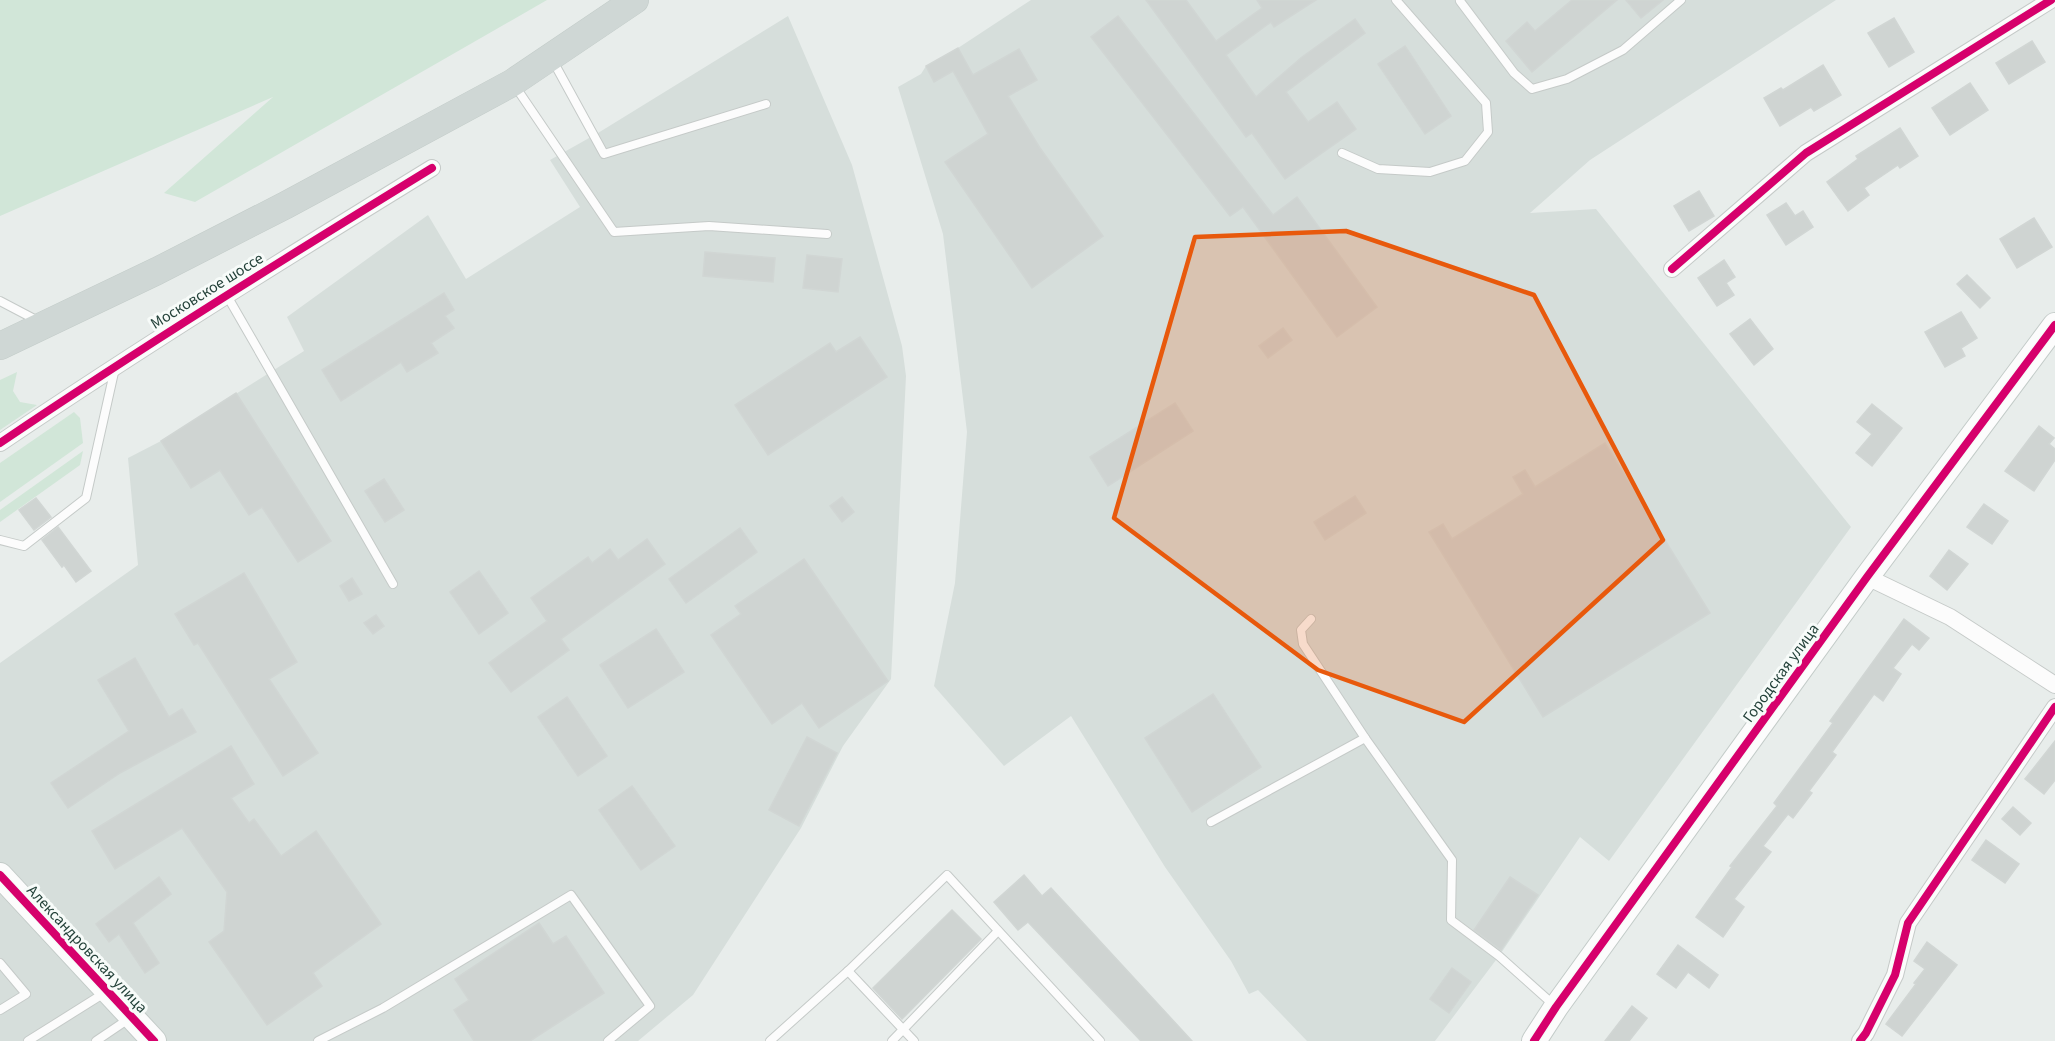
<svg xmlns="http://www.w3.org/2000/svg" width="2055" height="1041" font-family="'Source Sans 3',sans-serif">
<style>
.built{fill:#d6dedb}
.green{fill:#d1e6d8}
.building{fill:#cfd4d2;stroke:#d1d6d4;stroke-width:1.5}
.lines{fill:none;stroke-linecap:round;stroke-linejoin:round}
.lane-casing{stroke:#c5cac8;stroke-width:10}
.street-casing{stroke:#c5cac8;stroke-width:18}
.secondary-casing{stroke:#c3cbc8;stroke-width:26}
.primary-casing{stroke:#c3ccc9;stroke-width:28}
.lane{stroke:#fcfcfc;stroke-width:8}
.street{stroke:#fcfcfc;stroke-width:16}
.secondary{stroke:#fcfcfc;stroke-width:24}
.primary{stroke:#cfd7d5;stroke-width:27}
.cycleway-casing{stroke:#f7fbf9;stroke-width:11}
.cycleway{stroke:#d6006c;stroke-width:8}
.marked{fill:#e8590c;fill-opacity:0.2;stroke:#e8590c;stroke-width:4.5;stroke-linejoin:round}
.labels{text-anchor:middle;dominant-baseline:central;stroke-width:6;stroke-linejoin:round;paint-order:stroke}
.street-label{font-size:16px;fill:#24423a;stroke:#f7fbf9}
</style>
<rect width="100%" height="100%" fill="#e8edeb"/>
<g class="built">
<path d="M1031 0H1836L1590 160 1530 213 1596 209 1851 527 1609 861 1580 837 1499 956 1435 1041H1307L1258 990 1249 994 1231 961 1165 867 1071 716 1004 766 934 686 955 583 967 432 943 234 898 87 921 74 926 66 958 48Z"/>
<path d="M788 16 852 165 902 346 906 376 891 679 843 746 801 828 693 995 638 1041H0V663L138 565 128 458 161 441 304 351 287 317 428 215 466 279 580 207 550 160 598 133Z"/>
</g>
<g class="green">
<path d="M0 0H547L195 202 164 193 273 97 0 216Z"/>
<path d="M17 372 13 391 20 402 37 405 0 430V380Z"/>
<path d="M74 412 80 418 83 443 0 502V463Z"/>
<path d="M83 451 80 465 0 522V510Z"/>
</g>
<g class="building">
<path d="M1146 0H1186L1216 41 1262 8 1257 0H1316L1274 27 1271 22 1226 55 1256 97 1302 57 1355 19 1365 33 1286 92 1308 122 1337 102 1356 129 1285 179 1252 133 1246 137Z"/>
<path d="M1572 0H1617L1532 72 1506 41 1527 22 1535 31Z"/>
<path d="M1626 0H1663L1641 18Z"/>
<path d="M1118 16 1273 215 1297 197 1377 307 1337 337 1243 207 1230 216 1091 37Z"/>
<path d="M1894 18 1914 52 1889 67 1868 33Z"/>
<path d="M2032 41 2045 62 2009 84 1996 63Z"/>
<path d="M1405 46 1451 116 1425 134 1378 64Z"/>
<path d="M958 48 973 75 1019 49 1037 80 1008 96 1040 148 1103 236 1032 288 945 162 988 134 953 71 934 82 926 66Z"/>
<path d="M1823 65 1841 95 1814 111 1811 107 1780 126 1764 98 1781 88 1783 90Z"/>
<path d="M1970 83 1988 110 1950 135 1932 108Z"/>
<path d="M1900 128 1918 156 1900 168 1898 165 1864 188 1869 195 1848 211 1827 182 1858 159 1856 156Z"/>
<path d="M1699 191 1714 216 1689 231 1674 206Z"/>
<path d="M1786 203 1795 216 1803 211 1813 227 1786 245 1767 215Z"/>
<path d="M2034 218 2052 247 2017 268 2000 239Z"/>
<path d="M705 252 775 258 773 282 703 276Z"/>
<path d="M807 255 842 259 838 292 803 288Z"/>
<path d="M1724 260 1735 277 1726 283 1734 295 1717 306 1698 278Z"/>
<path d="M1967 275 1990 298 1980 308 1957 284Z"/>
<path d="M444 293 454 310 445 316 454 328 431 343 438 353 407 372 401 362 341 401 322 370Z"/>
<path d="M1961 312 1977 338 1961 348 1965 356 1945 367 1925 332Z"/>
<path d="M1750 319 1773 349 1754 365 1730 334Z"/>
<path d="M1283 328 1292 340 1268 358 1259 346Z"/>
<path d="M860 337 887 377 768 455 735 405 830 343 836 352Z"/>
<path d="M236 393 331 541 298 562 262 507 249 515 220 470 191 488 161 441Z"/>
<path d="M1175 403 1193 431 1108 486 1090 457Z"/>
<path d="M1872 404 1902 428 1872 466 1856 453 1872 434 1857 422Z"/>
<path d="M2039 426 2054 438 2049 444 2055 449V460L2034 491 2005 471Z"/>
<path d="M1605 443 1710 613 1543 717 1429 532 1443 524 1452 539 1523 494 1513 477 1525 470 1535 487Z"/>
<path d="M384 479 404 510 385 522 365 491Z"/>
<path d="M1355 496 1366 513 1325 540 1314 522Z"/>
<path d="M842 497 854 512 842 522 830 506Z"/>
<path d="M36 498 51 517 34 530 19 510Z"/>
<path d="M1984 504 2008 521 1992 544 1967 527Z"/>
<path d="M58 527 91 571 76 582 64 565 62 567 42 540Z"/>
<path d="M740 528 757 552 686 603 669 579Z"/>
<path d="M647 539 665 564 561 639 569 650 511 692 489 663 547 621 531 598 588 557 592 563 610 549 618 560Z"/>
<path d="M1949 550 1968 564 1947 590 1930 576Z"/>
<path d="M804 559 888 681 819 728 802 703 772 724 711 635 741 614 735 606Z"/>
<path d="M479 571 508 613 479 634 450 592Z"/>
<path d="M244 573 297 662 269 679 318 753 283 776 198 643 194 645 175 614Z"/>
<path d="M352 578 362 594 349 601 340 586Z"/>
<path d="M376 615 384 626 373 634 364 623Z"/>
<path d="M1904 619 1929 638 1919 650 1912 644 1893 668 1901 674 1883 701 1874 694 1832 752 1836 755 1809 791 1812 793 1793 818 1788 814 1763 846 1771 852 1734 899 1744 907 1723 937 1696 917 1732 867 1730 866 1777 806 1774 803 1833 723 1830 721Z"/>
<path d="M656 629 684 672 628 708 600 665Z"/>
<path d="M135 658 169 717 182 709 196 732 120 773 68 808 51 783 129 731 98 680Z"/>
<path d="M1213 694 1261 767 1192 812 1145 738Z"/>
<path d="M567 697 607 756 578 776 538 717Z"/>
<path d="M807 737 837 753 799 826 769 810Z"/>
<path d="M2055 741V780L2044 794 2025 779Z"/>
<path d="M231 746 254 784 231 798 249 823 254 819 281 856 316 831 381 924 313 973 322 986 267 1025 209 942 224 931 227 892 182 828 115 869 92 831Z"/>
<path d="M632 786 675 846 641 870 599 810Z"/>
<path d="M2013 807 2031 823 2020 835 2002 819Z"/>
<path d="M1986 840 2019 864 2005 883 1972 860Z"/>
<path d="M1024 875 1042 896 1051 888 1192 1041H1141L1028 922 1018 930 994 902Z"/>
<path d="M159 877 171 894 133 923 159 963 145 973 119 934 109 942 96 924Z"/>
<path d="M1510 877 1538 895 1501 950 1474 930Z"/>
<path d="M952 910 981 939 902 1019 873 988Z"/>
<path d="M539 923 553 944 566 936 604 993 530 1041H474L454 1010 469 1000 455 979Z"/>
<path d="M1927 942 1957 965 1902 1036 1886 1024 1916 984 1914 983 1925 969 1914 961Z"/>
<path d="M1678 945 1718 975 1709 988 1688 972 1676 988 1657 974Z"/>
<path d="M1452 968 1471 982 1449 1013 1430 999Z"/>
<path d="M1632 1006 1647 1018 1629 1041H1605Z"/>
</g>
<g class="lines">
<g class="lane-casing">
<g id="lane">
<path d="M1460 1 1514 73 1532 89 1567 79 1623 50 1681 0"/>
<path d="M553 61 604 154 766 104"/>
<path d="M515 86 614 232 709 226 827 234"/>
<path d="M1342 153 1378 169 1430 172 1465 161 1488 132 1486 103 1396 0"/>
<path d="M226 294 393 584"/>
<path d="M0 301 40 322"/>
<path d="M0 540 24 546 86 498 115 368"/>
<path d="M1311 619 1301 630 1303 644 1365 738 1452 860 1451 920 1499 956 1555 1006"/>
<path d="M1211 822 1365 738"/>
<path d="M0 963 26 994 0 1010"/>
<path d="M848 971 914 1041"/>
<path d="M28 1041 106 992"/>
<path d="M96 1041 130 1018"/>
<path d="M318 1041 383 1008 571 895 650 1006 608 1041"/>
<path d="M770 1041 848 971 947 875 1100 1041"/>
<path d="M892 1041 998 931"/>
</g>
</g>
<g class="street-casing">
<g id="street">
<path d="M1672 269 1806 153 2051 0"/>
<path d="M0 443C142 347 287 257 432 168"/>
<path d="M1867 577 1950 617 2055 685"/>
<path d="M1860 1041 1866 1033 1895 975 1908 923 2055 707"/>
</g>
</g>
<g class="secondary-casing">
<g id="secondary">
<path d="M0 875 154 1041"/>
<path d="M1534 1041 1556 1007 1867 577 2055 325"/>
</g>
</g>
<g class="primary-casing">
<path id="primary" d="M0 346 157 271 286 205 512 83 635 0"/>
</g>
<use href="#lane" class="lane"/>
<use href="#street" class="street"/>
<use href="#secondary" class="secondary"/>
<use href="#primary" class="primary"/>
<g class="cycleway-casing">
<g id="cycleway">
<path d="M1672 269 1806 153 2051 0"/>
<path d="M0 443C142 347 287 257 432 168"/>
<path d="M0 875 154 1041"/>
<path d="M1534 1041 1556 1007 1867 577 2055 325"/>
<path d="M1860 1041 1866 1033 1895 975 1908 923 2055 707"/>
</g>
</g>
<use href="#cycleway" class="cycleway"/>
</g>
<path class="marked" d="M1346 231 1534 295 1663 540 1464 722 1318 670 1114 518 1195 237Z"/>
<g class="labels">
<g class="street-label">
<text transform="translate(207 291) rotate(-32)">Московское шоссе</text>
<text transform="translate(1781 673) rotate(-54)">Городская улица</text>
<text transform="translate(87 949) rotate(47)">Александровская улица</text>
</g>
</g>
</svg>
